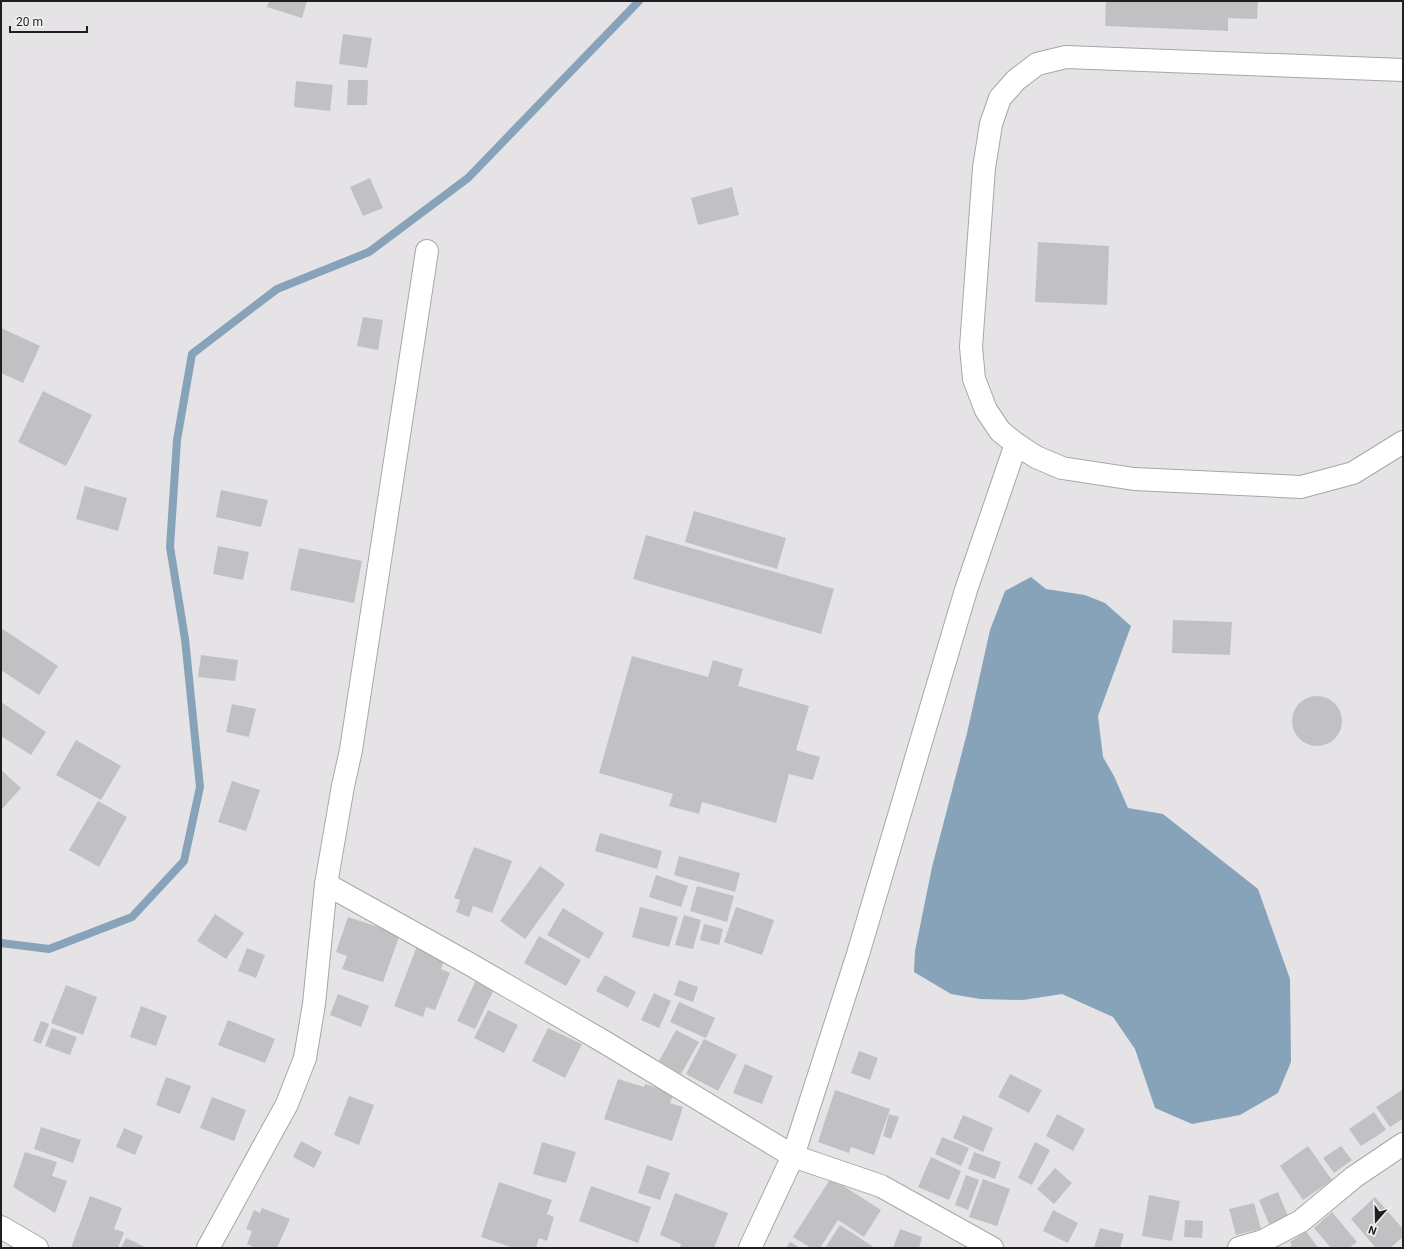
<svg xmlns="http://www.w3.org/2000/svg" width="1404" height="1249" font-family="Roboto,sans-serif">
<style>
.water{fill:#87a3b9}
.lines{fill:none;stroke-linecap:round;stroke-linejoin:round}
.stream{stroke:#87a3b9;stroke-width:8}
.building{fill:#c1c1c4}
.minor-casing{stroke:#a8a6a9;stroke-width:24}
.minor{stroke:#fff;stroke-width:22}
</style>
<rect width="100%" height="100%" fill="#e5e3e6"/>
<path class="water" d="M1031 577 1046 589 1085 595 1105 603 1131 626 1098 716 1103 757 1114 776 1128 808 1163 814 1258 889 1290 979 1291 1062 1278 1093 1240 1115 1192 1124 1155 1108 1135 1049 1113 1017 1062 994 1023 1000 980 999 951 994 914 972 915 951 932 867 967 733 990 630 1005 591Z"/>
<g class="lines">
<path class="stream" d="M1 943 49 949 132 917 184 861 200 787 185 639 170 547 177 440 192 354 277 289 369 252 468 178 639 1"/>
</g>
<g class="building">
<path d="M269 1H307L302 18 267 7Z"/>
<path d="M1106 1H1258L1257 19 1228 18V31L1105 26Z"/>
<path d="M343 34 372 38 367 68 339 64Z"/>
<path d="M348 80H368L367 105H347Z"/>
<path d="M296 81 333 85 330 111 294 107Z"/>
<path d="M370 178 383 208 363 216 350 187Z"/>
<path d="M732 187 739 215 698 225 691 198Z"/>
<path d="M1038 242 1109 246 1107 305 1035 302Z"/>
<path d="M363 317 383 320 378 350 357 346Z"/>
<path d="M1 328 40 346 23 383 1 373Z"/>
<path d="M43 391 92 415 66 466 18 442Z"/>
<path d="M85 486 127 498 118 531 76 519Z"/>
<path d="M221 490 268 500 261 527 216 517Z"/>
<path d="M694 511 786 538 777 569 685 542Z"/>
<path d="M646 535 834 589 821 634 633 579Z"/>
<path d="M218 546 249 552 243 580 213 574Z"/>
<path d="M299 548 362 561 354 603 290 590Z"/>
<path d="M1173 620 1232 622 1230 655 1172 653Z"/>
<path d="M1 628 58 666 39 695 1 670Z"/>
<path d="M201 655 238 660 235 681 198 677Z"/>
<path d="M632 656 708 677 713 660 743 669 738 686 809 706 796 750 820 757 813 780 789 774 776 823 702 802 699 814 669 806 673 794 599 773Z"/>
<circle cx="1317" cy="721" r="25"/>
<path d="M1 702 46 732 31 755 1 736Z"/>
<path d="M232 704 256 709 249 737 226 732Z"/>
<path d="M76 740 121 766 101 800 56 775Z"/>
<path d="M1 770 21 788 1 810Z"/>
<path d="M232 781 260 790 246 831 218 822Z"/>
<path d="M98 801 127 817 99 867 69 850Z"/>
<path d="M600 833 662 851 657 869 595 851Z"/>
<path d="M474 847 512 861 492 913 473 906 469 917 456 912 460 900 454 898Z"/>
<path d="M679 856 740 873 735 892 674 875Z"/>
<path d="M540 866 565 884 525 939 500 921Z"/>
<path d="M656 875 688 886 681 907 649 897Z"/>
<path d="M697 886 734 896 727 922 690 911Z"/>
<path d="M640 907 678 917 669 947 632 937Z"/>
<path d="M736 907 774 920 762 955 724 942Z"/>
<path d="M563 908 604 933 589 959 547 935Z"/>
<path d="M215 914 244 933 226 959 197 941Z"/>
<path d="M684 915 701 920 693 949 675 945Z"/>
<path d="M348 917 400 934 383 982 342 969 347 956 336 952Z"/>
<path d="M704 924 723 929 719 945 700 940Z"/>
<path d="M539 936 581 960 566 986 524 963Z"/>
<path d="M417 946 445 957 441 969 450 973 435 1010 426 1007 423 1017 394 1006Z"/>
<path d="M247 948 265 955 256 978 238 971Z"/>
<path d="M605 975 636 992 628 1008 596 991Z"/>
<path d="M477 978 495 987 475 1029 457 1021Z"/>
<path d="M679 980 698 987 693 1002 674 995Z"/>
<path d="M66 985 97 997 83 1035 51 1023Z"/>
<path d="M654 993 671 1001 659 1028 641 1020Z"/>
<path d="M338 994 369 1006 361 1027 330 1015Z"/>
<path d="M679 1002 715 1018 706 1038 670 1022Z"/>
<path d="M141 1006 167 1016 156 1046 130 1037Z"/>
<path d="M488 1010 518 1025 504 1053 474 1038Z"/>
<path d="M228 1020 275 1039 265 1063 218 1045Z"/>
<path d="M41 1021 49 1024 41 1044 33 1041Z"/>
<path d="M52 1028 77 1037 70 1055 45 1046Z"/>
<path d="M548 1028 582 1044 565 1078 532 1061Z"/>
<path d="M676 1030 699 1042 681 1074 659 1061Z"/>
<path d="M704 1039 737 1055 718 1091 686 1074Z"/>
<path d="M859 1051 878 1058 870 1080 851 1073Z"/>
<path d="M745 1064 773 1076 762 1104 733 1093Z"/>
<path d="M1010 1074 1042 1090 1029 1113 998 1097Z"/>
<path d="M166 1077 191 1086 180 1114 156 1105Z"/>
<path d="M618 1079 644 1087 645 1084 674 1093 670 1103 683 1107 672 1141 604 1119Z"/>
<path d="M835 1090 890 1109 874 1155 851 1147 849 1153 818 1142Z"/>
<path d="M1402 1090 1403 1119 1390 1127 1376 1107Z"/>
<path d="M349 1096 374 1105 359 1145 334 1135Z"/>
<path d="M212 1097 246 1110 234 1141 200 1128Z"/>
<path d="M1374 1112 1386 1130 1361 1146 1349 1129Z"/>
<path d="M889 1114 899 1117 891 1139 883 1136Z"/>
<path d="M1057 1114 1085 1129 1073 1151 1046 1136Z"/>
<path d="M963 1115 993 1128 983 1152 953 1138Z"/>
<path d="M41 1127 81 1140 73 1163 34 1149Z"/>
<path d="M124 1128 143 1136 135 1155 116 1147Z"/>
<path d="M942 1137 969 1148 961 1166 935 1154Z"/>
<path d="M301 1141 322 1152 314 1168 293 1157Z"/>
<path d="M542 1142 576 1152 566 1183 533 1174Z"/>
<path d="M1035 1142 1050 1150 1032 1185 1018 1178Z"/>
<path d="M1308 1146 1332 1180 1303 1200 1280 1166Z"/>
<path d="M1341 1146 1352 1160 1334 1173 1323 1158Z"/>
<path d="M25 1152 57 1162 52 1176 67 1181 55 1213 13 1187Z"/>
<path d="M974 1152 1001 1162 995 1179 968 1169Z"/>
<path d="M931 1157 961 1171 949 1200 918 1187Z"/>
<path d="M647 1165 670 1173 660 1200 638 1193Z"/>
<path d="M1055 1168 1072 1183 1054 1204 1037 1189Z"/>
<path d="M966 1175 979 1180 968 1210 955 1205Z"/>
<path d="M831 1178 881 1210 864 1237 838 1220 820 1248H811L793 1237Z"/>
<path d="M983 1179 1010 1189 997 1226 969 1217Z"/>
<path d="M499 1182 552 1200 547 1214 554 1217 547 1241 539 1238 536 1248H514L481 1237Z"/>
<path d="M591 1186 651 1207 638 1243 579 1221Z"/>
<path d="M1278 1192 1288 1216 1269 1224 1259 1200Z"/>
<path d="M675 1193 728 1213 714 1248H680L681 1244 660 1235Z"/>
<path d="M1149 1195 1180 1201 1172 1241 1142 1236Z"/>
<path d="M90 1196 122 1208 114 1229 124 1232 118 1248H71Z"/>
<path d="M1375 1197 1403 1229V1237L1390 1248H1376L1351 1219Z"/>
<path d="M1254 1203 1261 1229 1236 1235 1229 1209Z"/>
<path d="M262 1208 290 1219 277 1248H256L247 1244 252 1231 246 1229 254 1210 260 1213Z"/>
<path d="M1053 1210 1078 1223 1068 1243 1043 1231Z"/>
<path d="M1332 1212 1357 1242 1349 1248H1331L1314 1228Z"/>
<path d="M1185 1220 1203 1221 1202 1238 1184 1237Z"/>
<path d="M840 1225 875 1248H825Z"/>
<path d="M1100 1228 1124 1234 1120 1248H1094Z"/>
<path d="M900 1229 922 1237 919 1248H893Z"/>
<path d="M1306 1231 1318 1248H1289L1292 1245 1290 1242Z"/>
<path d="M126 1238 147 1248H121Z"/>
<path d="M790 1242 800 1248H786Z"/>
</g>
<g class="lines">
<g class="minor-casing">
<g id="minor">
<path d="M1403 70 1066 57 1037 64 1016 80 1000 98 991 124 984 168 971 347 974 379 986 410 1000 431 1016 444 1036 457 1062 468 1134 479 1301 487 1353 473 1403 442"/>
<path d="M326 884 466 962 601 1040 793 1156 881 1186 992 1248"/>
<path d="M1 1227 37 1248"/>
<path d="M208 1248 287 1104 305 1058 314 1004 326 884 343 786 351 750 427 251"/>
<path d="M750 1248 793 1156 858 954 966 590 1016 444"/>
<path d="M1239 1248 1263 1241 1301 1221 1354 1177 1403 1144"/>
</g>
</g>
<use href="#minor" class="minor"/>
</g>
<rect width="1404" height="1249" fill="none" stroke="#201f20" stroke-width="4"/>
<g transform="translate(1376 1221) rotate(200)" stroke="#f3f0f3" stroke-width="3" paint-order="stroke">
<path d="M0-3L7 15L0 10L-7 15Z" fill="#201f20"/>
<text y="-6" font-size="11" font-weight="bold" text-anchor="middle" fill="#201f20">N</text>
</g>
<path d="M10 26v6h77v-6" fill="none" stroke="#201f20" stroke-width="2"/>
<text x="16" y="26" font-size="12" fill="#201f20" stroke="#f3f0f3" stroke-width="3" paint-order="stroke">20 m</text>
</svg>
